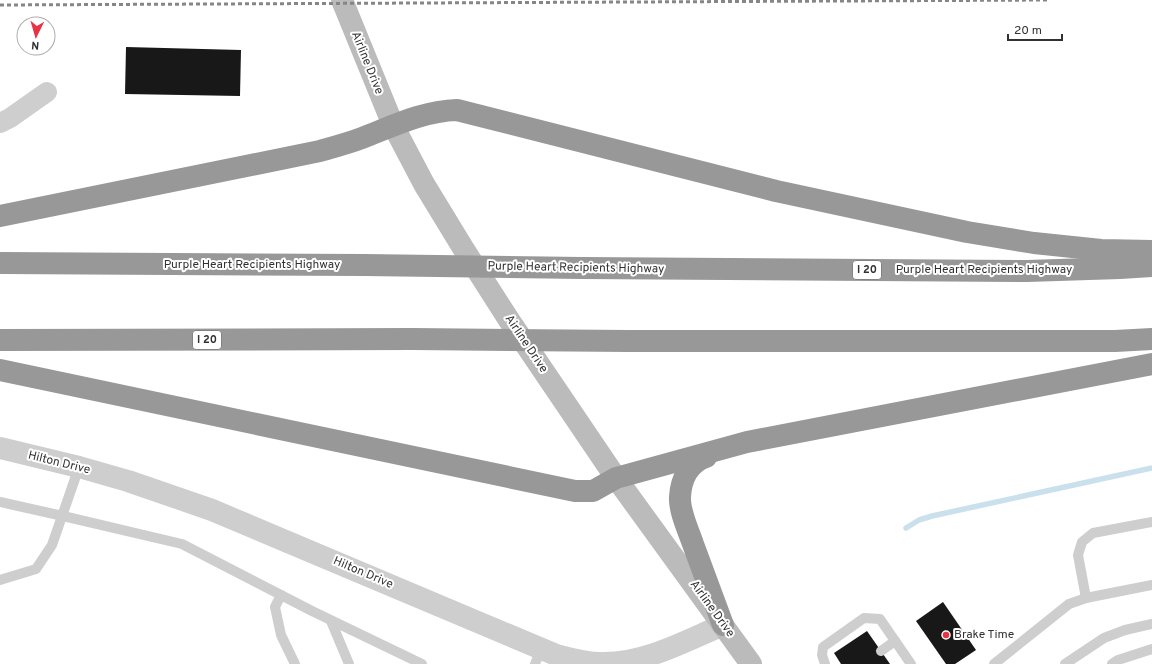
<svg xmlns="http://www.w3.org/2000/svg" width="1152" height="664" font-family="Overpass,sans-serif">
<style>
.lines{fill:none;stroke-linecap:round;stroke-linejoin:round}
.stream{stroke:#cbe0ed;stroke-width:5.5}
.building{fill:#181818}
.service{stroke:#cecece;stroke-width:10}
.minor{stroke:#cecece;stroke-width:20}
.tertiary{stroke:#cecece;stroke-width:22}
.secondary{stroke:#bbb;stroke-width:22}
.motorway{stroke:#989898;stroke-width:22}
.rail{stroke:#868686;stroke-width:3;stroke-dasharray:4 3;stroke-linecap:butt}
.motorway-bridge{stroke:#989898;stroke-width:22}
.poi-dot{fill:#e63444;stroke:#fff;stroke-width:1.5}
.labels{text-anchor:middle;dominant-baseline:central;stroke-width:4;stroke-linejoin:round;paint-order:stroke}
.shield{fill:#fff;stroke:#6f6f6f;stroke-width:1}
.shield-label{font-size:11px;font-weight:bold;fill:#313131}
.street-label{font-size:12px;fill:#313131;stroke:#fff}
.poi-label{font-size:12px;fill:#313131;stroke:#fff;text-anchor:start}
</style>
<rect width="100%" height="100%" fill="#fff"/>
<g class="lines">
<path class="stream" d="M906 528 919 520 932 516 1152 468"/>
</g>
<g class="building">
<path d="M126 47 241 50 240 96 125 94Z"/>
<path d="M943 602 976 650 955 664H946L916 621Z"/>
<path d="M867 631 890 664H841L834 653Z"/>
</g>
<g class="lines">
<g class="service">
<path d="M0 502 63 516 182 544 312 611 422 664"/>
<path d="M0 580 36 569 52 545 79 467"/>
<path d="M281 595 275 607 281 635 295 664"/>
<path d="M1086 598 1078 555 1082 542 1093 533 1152 522"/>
<path d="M331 621 349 664"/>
<path d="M881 651 895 641"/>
<path d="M535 664 541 649"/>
<path d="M825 664 822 655 823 647 864 618 880 619 911 664"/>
<path d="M994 664 1069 604 1086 598 1152 585"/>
<path d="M1065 664 1104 638 1125 630 1152 624"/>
<path d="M1112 664 1118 660 1152 649"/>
</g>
<path class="minor" d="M0 123 10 118 47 92"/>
<path class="tertiary" d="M0 448 79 467 128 481 212 510 556 655C571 659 588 664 604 663 646 663 685 641 723 625"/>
<path class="secondary" d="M342 0 393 125 424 184 463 248 509 320 616 478 751 664"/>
<g class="motorway">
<path d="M0 216 320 151C334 147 349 143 362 138 393 126 423 111 457 110L776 191 967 232 1034 243 1101 250 1152 251"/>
<path d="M0 263 364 265"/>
<path d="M582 268 1027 271 1120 268 1152 266"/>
<path d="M0 340 413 339"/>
<path d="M629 341H1115L1152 339"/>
<path d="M0 370 575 491H593L616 478 747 442 1152 364"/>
<path d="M706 457C689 463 681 479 680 497 679 511 689 532 693 544 703 571 713 598 723 625"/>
</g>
<path class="rail" d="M0 5 1049 0"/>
<g class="motorway-bridge">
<path d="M364 265 582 268"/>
<path d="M413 339 629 341"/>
</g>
</g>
<circle class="poi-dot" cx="946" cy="635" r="4"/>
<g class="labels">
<g class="shield">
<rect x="853" y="261" width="28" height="18" rx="3"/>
<rect x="193" y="331" width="28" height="18" rx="3"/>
</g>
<g class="shield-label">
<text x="867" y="270">I 20</text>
<text x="207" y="340">I 20</text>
</g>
<g class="street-label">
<text transform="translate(367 63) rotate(68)">Airline Drive</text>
<text x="252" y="265">Purple Heart Recipients Highway</text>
<text transform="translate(576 268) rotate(1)">Purple Heart Recipients Highway</text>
<text x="984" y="270">Purple Heart Recipients Highway</text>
<text transform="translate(526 344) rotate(56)">Airline Drive</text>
<text transform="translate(59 463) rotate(14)">Hilton Drive</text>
<text transform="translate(363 573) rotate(23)">Hilton Drive</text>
<text transform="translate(712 609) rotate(54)">Airline Drive</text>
</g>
<g class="poi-label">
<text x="954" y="635">Brake Time</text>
</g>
</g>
<g transform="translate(36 36) rotate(185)"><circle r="19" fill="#ffffff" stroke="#adadad"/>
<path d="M0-3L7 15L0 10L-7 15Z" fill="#e63444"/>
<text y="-6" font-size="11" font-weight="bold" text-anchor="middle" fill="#313131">N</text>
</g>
<path d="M1008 34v6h54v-6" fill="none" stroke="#313131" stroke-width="2"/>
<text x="1014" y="34" font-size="12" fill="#313131" stroke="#ffffff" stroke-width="3" paint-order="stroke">20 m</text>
</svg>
